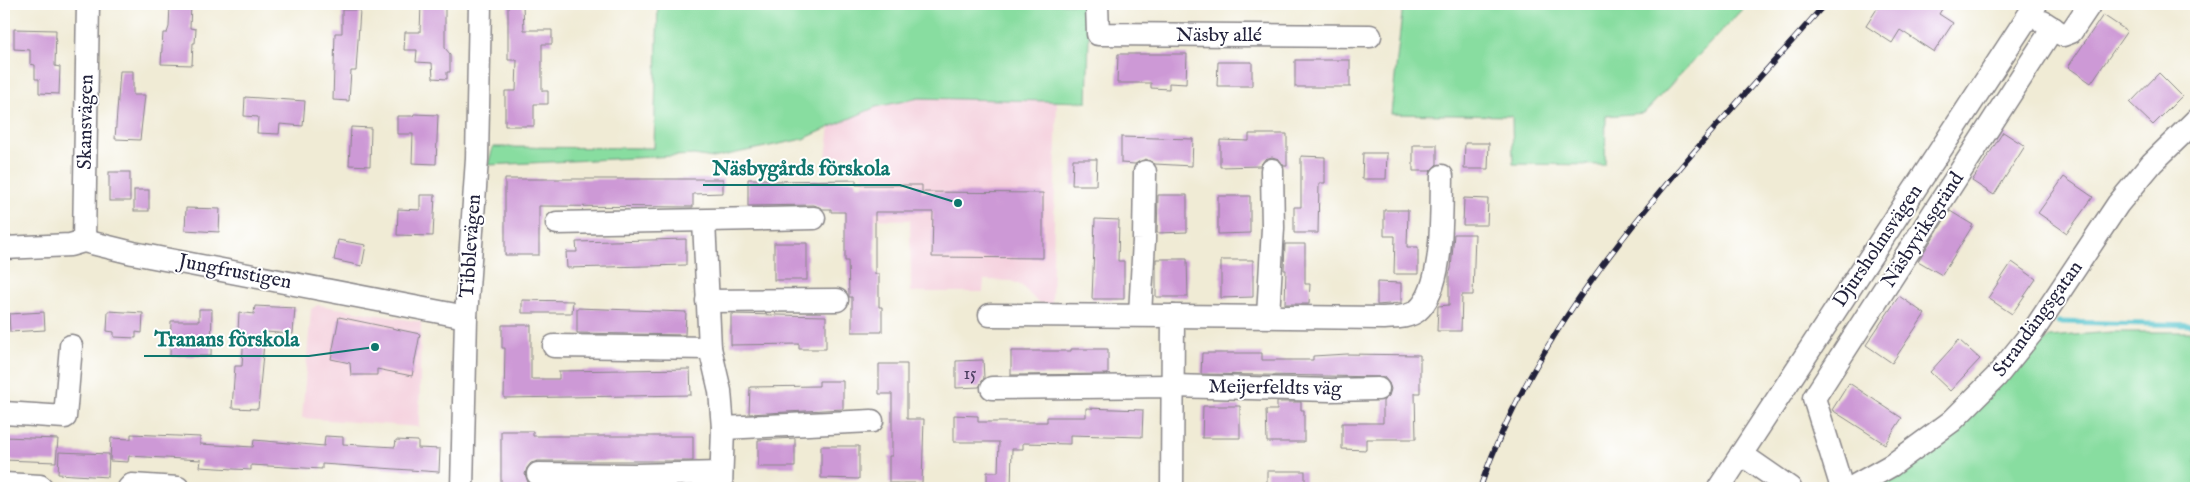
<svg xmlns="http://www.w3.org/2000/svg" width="2200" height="492" font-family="'IM FELL English',serif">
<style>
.built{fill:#f4cfdc}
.green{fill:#88dda0;stroke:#55806e}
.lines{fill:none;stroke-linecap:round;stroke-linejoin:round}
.stream{stroke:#56c4cd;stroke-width:5}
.building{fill:#cd99d6}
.minor-casing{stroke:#898688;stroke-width:25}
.minor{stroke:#fff;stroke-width:22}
.rail-casing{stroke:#22223b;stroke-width:5.5}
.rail{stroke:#fff;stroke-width:4;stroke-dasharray:11;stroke-linecap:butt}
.labels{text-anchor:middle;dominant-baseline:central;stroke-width:4;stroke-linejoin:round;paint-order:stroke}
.number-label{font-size:18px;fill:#4d4062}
.street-label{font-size:20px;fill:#22223b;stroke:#fff}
.leader{fill:none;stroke:#0f766e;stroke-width:2}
.callout-dot{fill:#0f766e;stroke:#fff;stroke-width:2}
.callout-label{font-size:21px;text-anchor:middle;font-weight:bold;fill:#0f766e;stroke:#fff;stroke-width:4;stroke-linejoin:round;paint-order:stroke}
</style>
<rect width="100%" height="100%" fill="#fff"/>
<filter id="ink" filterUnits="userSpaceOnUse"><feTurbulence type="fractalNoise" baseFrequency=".02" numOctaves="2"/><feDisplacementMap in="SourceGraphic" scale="10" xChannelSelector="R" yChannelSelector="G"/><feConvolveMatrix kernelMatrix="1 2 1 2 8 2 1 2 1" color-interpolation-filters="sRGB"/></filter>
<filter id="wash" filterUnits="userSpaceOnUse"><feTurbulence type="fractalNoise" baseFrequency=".0096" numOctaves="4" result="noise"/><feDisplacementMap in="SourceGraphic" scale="20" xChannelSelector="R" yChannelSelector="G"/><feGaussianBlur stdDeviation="1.12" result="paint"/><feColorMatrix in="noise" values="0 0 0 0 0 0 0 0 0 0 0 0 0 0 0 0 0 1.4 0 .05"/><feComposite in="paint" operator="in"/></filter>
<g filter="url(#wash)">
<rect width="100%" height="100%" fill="#f0ebd5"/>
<g class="built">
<path d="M919 98 1057 100 1052 306 1038 303 1022 286 1012 281 984 280 983 292H911L910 220 865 219 862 155 826 157 830 127 876 107Z"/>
<path d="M318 305 421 322 419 427 302 418 311 309Z"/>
</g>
<g class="green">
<path d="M658 4H1090L1087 102 919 98 876 107 803 139 713 158 694 155 488 165 493 147 654 148Z"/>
<path d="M1403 4H1747L1644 113 1606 116 1605 165 1513 164 1512 116 1391 114Z"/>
<path d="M2112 332H2196V488H1877L1932 452 2049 337Z"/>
</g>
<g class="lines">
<path class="stream" d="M2058 322 2196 325"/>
</g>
<g id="blocks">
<g class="building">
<path d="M170 4H191L190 28 196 29 195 43H193L192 65 161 64 163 33H167L169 27Z"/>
<path d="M421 4H445V48L450 54V72H447V79L433 78 432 63 416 62 417 50H404L405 32H420Z"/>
<path d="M508 4H523L524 30H552V44H542V91H548V104H534V126H505V91H516L517 60H508Z"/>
<path d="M1880 4H1945L1939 14 1953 23 1934 52 1900 30 1892 43 1866 26Z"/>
<path d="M342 10H360L356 71H351L349 101 333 100 335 33H342Z"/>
<path d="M2103 15 2127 31 2091 83 2068 67Z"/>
<path d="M14 29 56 30 55 66 60 67 59 94 39 93V79H35V65L30 64V50L14 49Z"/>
<path d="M1118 54H1187L1186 84 1169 83V89L1151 88V83H1117Z"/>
<rect x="1295" y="60" width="55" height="27"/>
<path d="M1218 62H1252V86H1217Z"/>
<path d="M120 71H133V95H145L140 140 115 139Z"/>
<path d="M2159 73 2182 96 2153 125 2130 103Z"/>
<path d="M245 97 305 101 303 126 280 124 279 134 257 133 258 117 244 116Z"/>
<path d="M414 114 438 115 436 164 412 163 413 134H397V116H413Z"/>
<path d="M351 127 371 128 370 166 349 165Z"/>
<path d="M2003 132 2025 146 1994 195 1972 181Z"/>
<path d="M1249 134H1287V166H1284L1279 159 1272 157 1265 159 1260 166 1220 167V140L1249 141Z"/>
<path d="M1121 137 1193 139 1192 166 1155 164 1146 159 1135 164 1121 163Z"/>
<path d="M1465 143H1489L1488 169H1464Z"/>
<path d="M1413 145H1437V164L1430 171H1413Z"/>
<path d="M1363 153H1387L1386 179H1362Z"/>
<path d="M1301 156 1325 157V183H1319L1318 233H1294V207H1301Z"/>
<path d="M1073 159H1097L1096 185H1072Z"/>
<rect x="109" y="172" width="21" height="29"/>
<path d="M2064 177 2093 197 2067 233 2038 213Z"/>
<path d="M505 179H723V193L693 194V207L539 206V255H505Z"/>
<path d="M748 179H772V181L856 180V185H922V192L1043 193V258L932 257 933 212H875V274H879V307H882V332H852V297H849V294L848 261H845V212H831V209H823L814 205 748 206Z"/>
<rect x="134" y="190" width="15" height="21"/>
<path d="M420 195H435L433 236 397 235 398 209 420 210Z"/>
<path d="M1158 195H1187V232L1157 233Z"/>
<path d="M1218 196H1250V233L1218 234Z"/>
<path d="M1464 198 1488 199 1487 225H1463Z"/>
<path d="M186 208 220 209 219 232 185 230Z"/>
<path d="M1384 210H1408L1407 247H1418V274H1394L1395 236H1384Z"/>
<path d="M1950 211 1973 225 1942 275 1918 261Z"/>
<path d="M1095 219 1119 220 1118 261H1124V299H1092Z"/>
<path d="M1454 234H1475L1473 295H1462L1461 331H1437L1438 306 1449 305V274L1451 269Z"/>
<path d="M686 239V265L567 268 566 252H577L576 242Z"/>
<path d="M338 240 366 245 362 266 334 260Z"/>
<rect x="774" y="243" width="33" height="37"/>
<path d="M1285 244H1305V284H1310L1309 304H1285L1286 270H1284Z"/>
<path d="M1156 259H1187L1188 297H1156Z"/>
<path d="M1221 260H1253V297L1221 298Z"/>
<path d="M2012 262 2036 279 2012 314 1988 298Z"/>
<path d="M1377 282 1401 283V303L1377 305Z"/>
<path d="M1899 296 1925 314 1892 363 1866 345Z"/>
<path d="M522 300 573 301 572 313H522Z"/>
<path d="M255 306 295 308 293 334 265 332 258 409 232 408 235 366H242L244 333 238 332 239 312 254 314Z"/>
<path d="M577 308 686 312 685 335 577 333Z"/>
<path d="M199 309H212L211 356H170L171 321H199Z"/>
<path d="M108 311 143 313 142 333 136 332V338L114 337V332L107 331Z"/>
<path d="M44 312 45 330 10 332 9 314Z"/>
<path d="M731 314 826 316V349H799V344L731 345Z"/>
<path d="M339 317 420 334 412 376 377 369V375H351L350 363 331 359Z"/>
<path d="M502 325H531V379H559V371L690 369 691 395 504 398 505 348H502Z"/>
<path d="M1959 340 1980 359 1950 391 1930 372Z"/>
<path d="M1071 349H1108V374L1011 375V351H1071Z"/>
<path d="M1202 353H1262V360H1313V356L1347 354 1420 355V393H1415L1416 439H1366V450L1342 449V423H1383V401L1389 396 1391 389 1389 383 1384 377 1201 374Z"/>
<path d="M983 360 984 378 979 387 956 388V361Z"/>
<path d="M879 364H907V419H924L922 483H889V456H892V394H879Z"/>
<path d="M819 381H843V409L749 414 750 387 819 386Z"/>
<path d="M1849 383 1902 418 1885 444 1832 410Z"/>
<path d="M1277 402H1301V410H1304V442H1267L1266 410H1277Z"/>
<path d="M1203 406H1240V438H1202Z"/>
<path d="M1086 408 1143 410 1142 437 1070 435V444L1023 443V449H1012L1011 488H987V472H998L999 442H954V415L978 416V422H1047V417H1086Z"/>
<path d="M501 431H533V436H693V461H538L531 463 527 468 525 474 530 488H501Z"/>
<path d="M131 434 200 437V444L253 447 254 440 324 446 325 436 343 437V444L395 447 396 440 418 441V448L440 449 439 472 322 464V469L251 465V470L200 467 201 460 129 456 128 462 110 461 111 438 131 439Z"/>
<path d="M4 437 58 439 56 462 4 460Z"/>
<path d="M795 438V467H758V440Z"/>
<path d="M821 446H859V479L821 478Z"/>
<path d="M59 452 109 454 108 477 58 474Z"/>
<rect x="1267" y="471" width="38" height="17"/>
</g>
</g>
</g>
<g filter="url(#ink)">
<use href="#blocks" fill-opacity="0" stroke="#898688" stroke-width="1"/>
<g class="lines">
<g class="minor-casing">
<g id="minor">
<path d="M1097 4 1098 34 1370 36"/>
<path d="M2043 22 2063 35 2071 32 2090 4"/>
<path d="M704 221 710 348 720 391 723 428 721 488"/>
<path d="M557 223 814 218"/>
<path d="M84 241 88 4"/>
<path d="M4 248 70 245 84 241 133 253 466 317"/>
<path d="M707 301 837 300"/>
<path d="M990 315 1173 316 1172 488"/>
<path d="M1140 315 1144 240 1145 172"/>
<path d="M1173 316 1384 318C1395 317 1408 318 1417 311 1445 288 1441 210 1442 176"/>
<path d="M1268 316 1273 228 1272 170"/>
<path d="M554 346 710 348"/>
<path d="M992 388 1172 386 1330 390 1378 389"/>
<path d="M4 413 65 417 71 346"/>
<path d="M723 428 872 421"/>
<path d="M1741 454 1790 488"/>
<path d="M538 474 635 475 721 473"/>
<path d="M4 484 40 486 42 488"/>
<path d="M129 488 132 485 178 488"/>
<path d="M462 488 466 317 477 159 480 4"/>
<path d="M1719 488 2036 4"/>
<path d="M1842 488 1814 398 2053 28"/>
<path d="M1851 488 1892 465 1952 421 1996 377 2034 330 2118 204 2152 163 2196 120"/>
</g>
</g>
<use href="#minor" class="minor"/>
<g class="rail-casing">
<path id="rail" d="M1480 488C1543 303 1698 149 1825 4"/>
</g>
<use href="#rail" class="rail"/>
</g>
</g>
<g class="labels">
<g class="number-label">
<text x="970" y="374">15</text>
</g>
<g class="street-label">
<text x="1219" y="35">Näsby allé</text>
<text transform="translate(86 122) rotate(-89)">Skansvägen</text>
<text transform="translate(1923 230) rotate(-57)">Näsbyviksgränd</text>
<text transform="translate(471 246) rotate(-86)">Tibblevägen</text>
<text transform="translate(1878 246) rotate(-56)">Djursholmsvägen</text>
<text transform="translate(235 272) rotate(11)">Jungfrustigen</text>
<text transform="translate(2038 319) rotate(-54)">Strandängsgatan</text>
<text transform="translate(1275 388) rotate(1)">Meijerfeldts väg</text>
</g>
</g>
<path class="leader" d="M958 203L900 185H703M375 347L309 356H144"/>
<g class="callout-dot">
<circle cx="958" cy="203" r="5"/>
<circle cx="375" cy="347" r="5"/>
</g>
<g class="callout-label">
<text x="801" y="175">Näsbygårds förskola</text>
<text x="227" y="346">Tranans förskola</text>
</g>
<rect width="2200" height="492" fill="none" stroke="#fff" stroke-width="20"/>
</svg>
